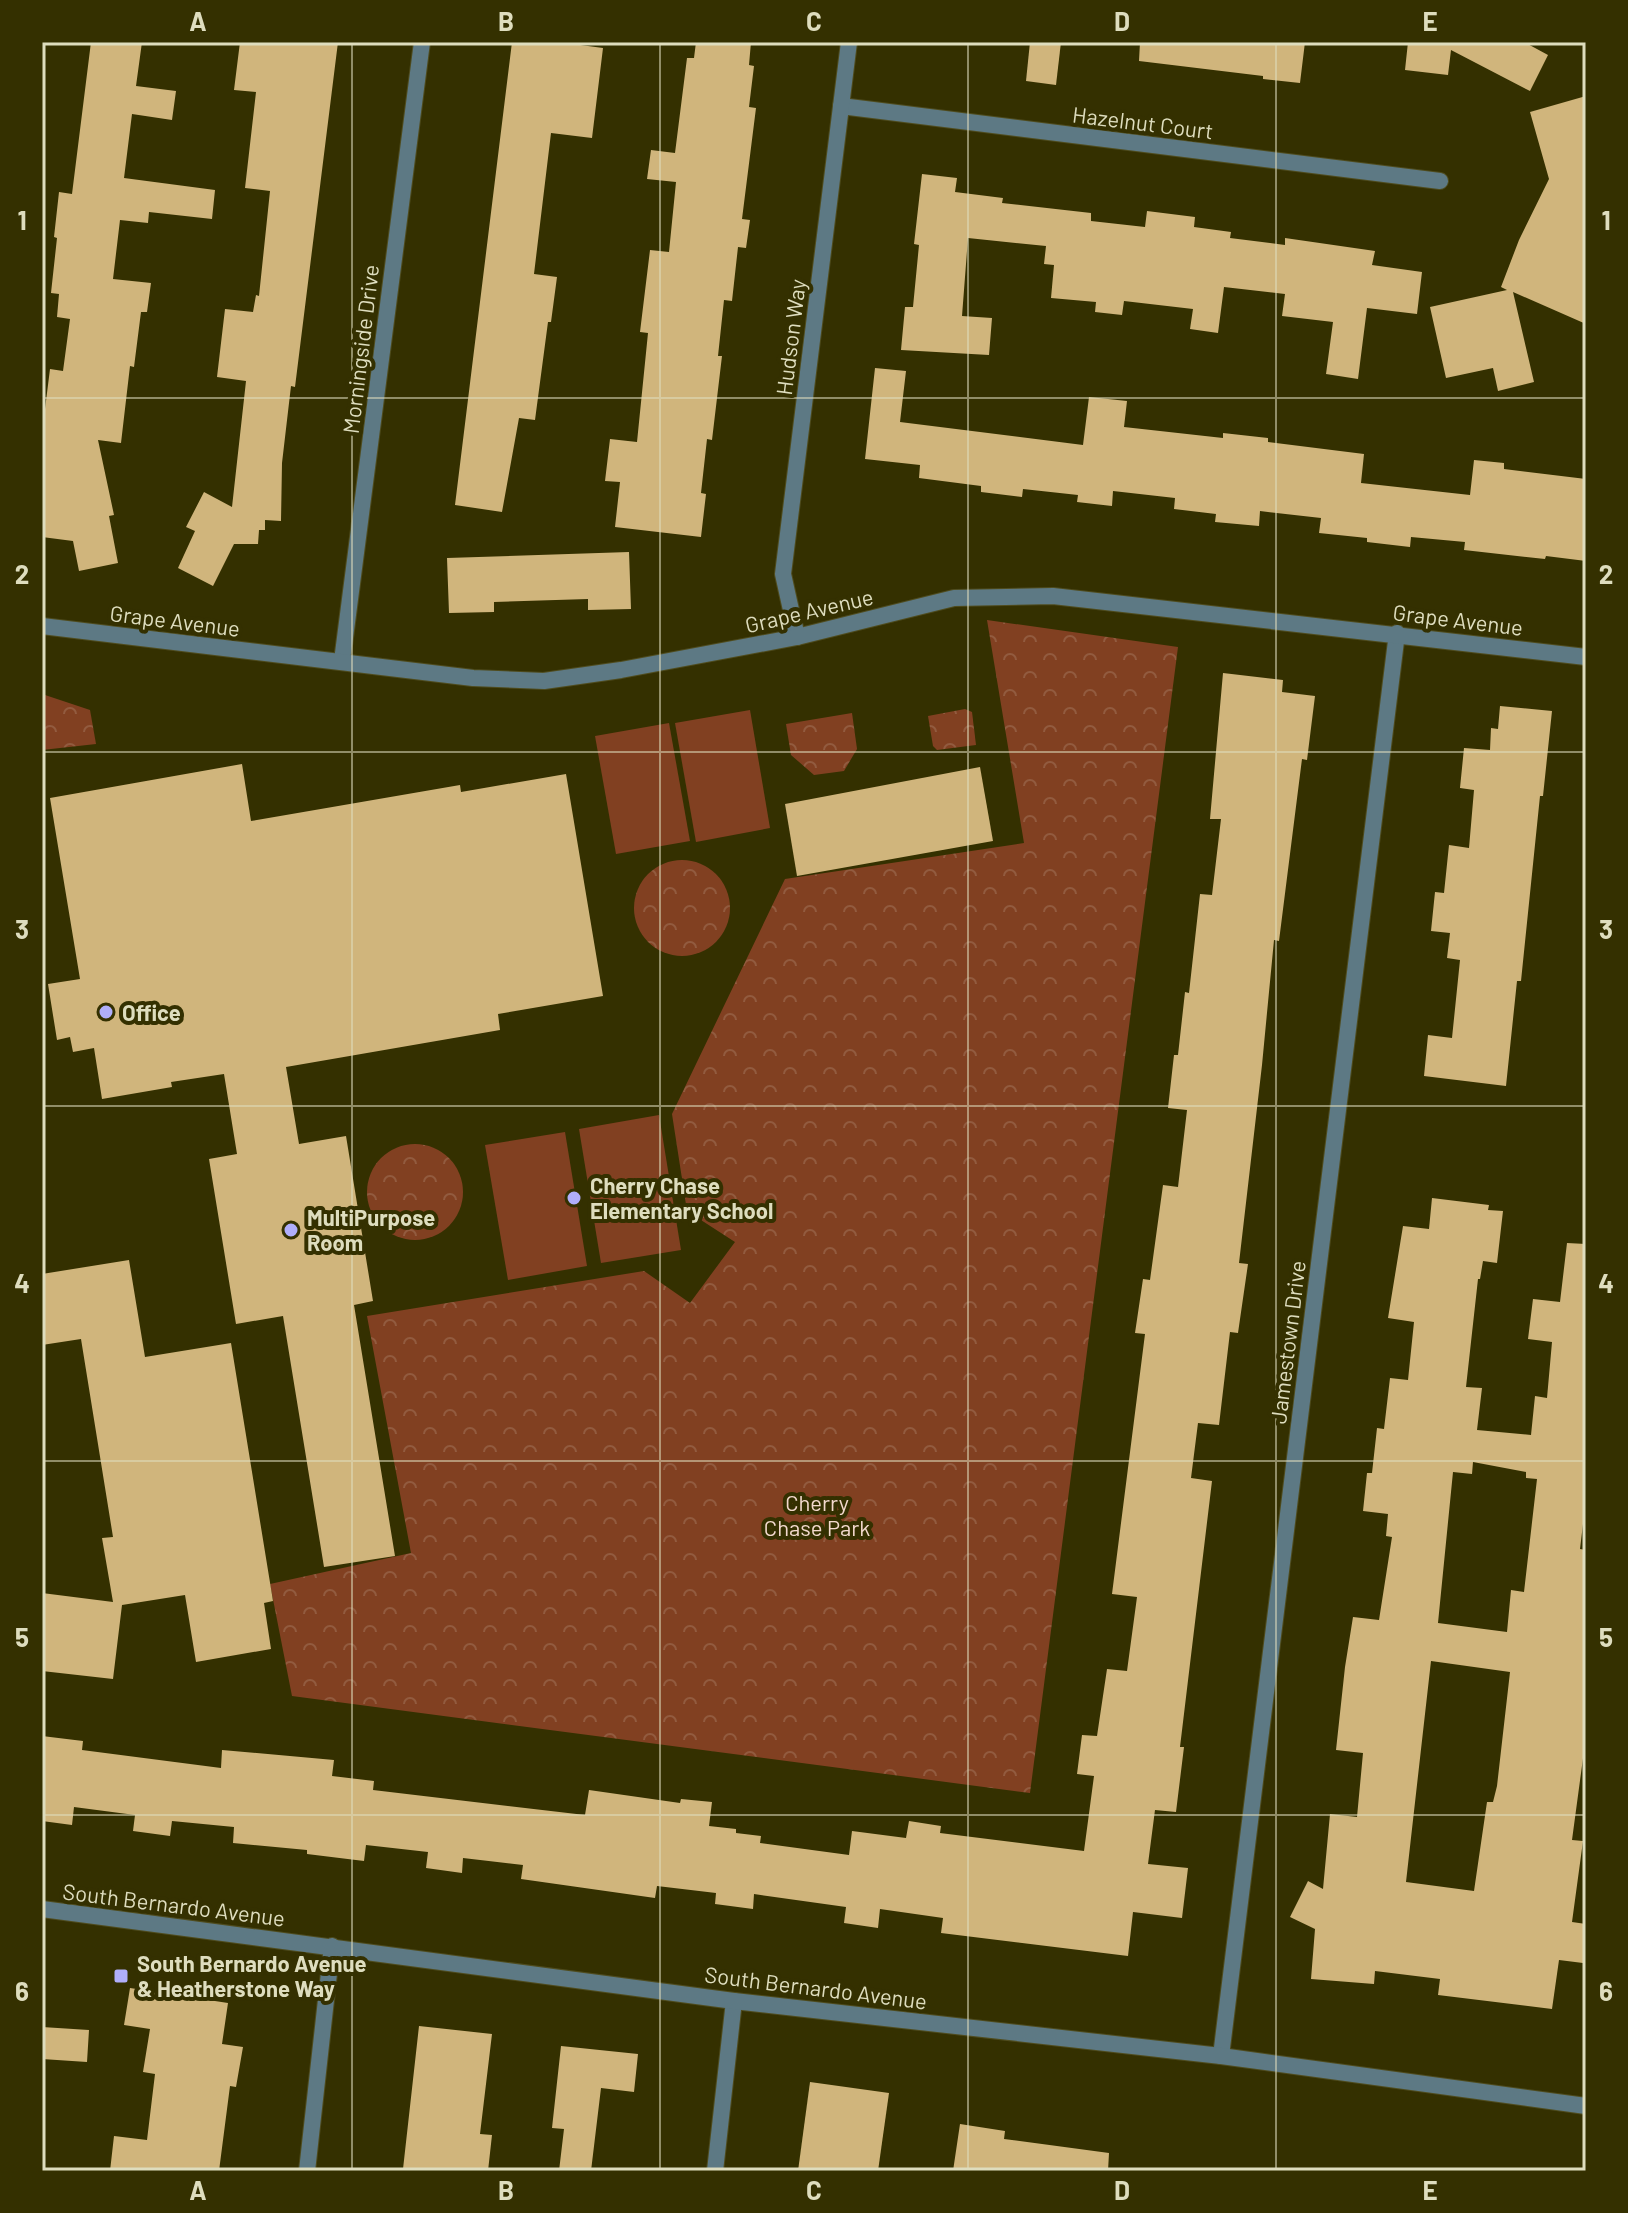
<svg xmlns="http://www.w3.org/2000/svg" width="1628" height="2213" font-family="Barlow,sans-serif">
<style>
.park{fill:url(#park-crowns)}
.pitch{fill:#814021}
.building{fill:#d0b57c;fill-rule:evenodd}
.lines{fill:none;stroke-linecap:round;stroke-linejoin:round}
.minor-casing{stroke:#4f4c1e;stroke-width:18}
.tertiary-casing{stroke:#4f4c1e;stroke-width:18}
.minor{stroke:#5d7984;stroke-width:16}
.tertiary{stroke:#5d7984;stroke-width:16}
.grid{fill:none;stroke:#deddbe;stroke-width:2;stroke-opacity:0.55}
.poi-dot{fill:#b0aefa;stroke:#343000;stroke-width:3}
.labels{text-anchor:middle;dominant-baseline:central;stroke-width:8;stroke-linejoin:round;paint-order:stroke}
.street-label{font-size:22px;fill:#deddbe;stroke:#343000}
.poi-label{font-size:22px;font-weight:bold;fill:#deddbe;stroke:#343000;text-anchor:start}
.park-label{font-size:22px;fill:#f3d9cd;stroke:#343000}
.neatline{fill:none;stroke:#deddbe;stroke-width:3}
.grid-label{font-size:26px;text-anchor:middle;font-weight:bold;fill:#deddbe}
</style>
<defs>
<pattern id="park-crowns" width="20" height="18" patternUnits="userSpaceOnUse" patternTransform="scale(2)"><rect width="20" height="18" fill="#814021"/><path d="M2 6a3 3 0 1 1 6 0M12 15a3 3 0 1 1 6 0" fill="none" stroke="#925b3f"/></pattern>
</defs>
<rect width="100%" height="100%" fill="#343000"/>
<g class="park">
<path d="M987 620 1178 647 1030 1793 292 1696 270 1584 411 1553 367 1316 644 1271 690 1303 735 1242 687 1211 672 1114 785 879 1024 843Z"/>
<path d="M42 694 90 710 96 744 42 750Z"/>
<path d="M965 709 972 712 976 745 937 750 933 746 928 716Z"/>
<path d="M852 713 857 749 844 771 814 775 791 755 786 724Z"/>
<circle cx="682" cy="908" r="48"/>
<circle cx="415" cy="1192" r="48"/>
</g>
<g class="pitch">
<path d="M750 710 770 828 696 842 675 723Z"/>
<path d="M669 723 690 841 616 854 595 736Z"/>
<path d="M659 1115 681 1250 601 1263 579 1129Z"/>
<path d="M565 1132 587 1266 508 1280 485 1145Z"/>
</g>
<g class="building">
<path d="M91 42H142L136 86 176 91 172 120 132 114 124 178 215 190 212 219 149 212 148 223 120 220 113 279 151 283 147 312H141L134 367 130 366 121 443 98 440 114 515 109 516 118 563 79 571 73 541 42 537V433L50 369 63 371 70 319 57 317 59 294 51 293 57 238 54 237 59 192 72 194Z"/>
<path d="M240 42H338L295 387 291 386 282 463 281 521 265 520V530H259L258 544H234L213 586 178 568 195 531 186 527 204 492 232 507 246 381 217 377 225 309 253 312 256 295 259 296 270 191 245 188 256 92 234 90Z"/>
<path d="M512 42H558L603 48 592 138 551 133 534 274 557 277 551 322H548L535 420 519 418 502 512 455 505Z"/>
<path d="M696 42H751L749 65 754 66 749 107 756 108 742 219 750 220 746 248 738 247 732 301 724 300 718 356H722L712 440 707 439 701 493 706 494 701 537 615 527 620 482 605 481 610 439 637 442 648 333 640 332 650 250 669 252 676 182 647 179 651 150 675 153 687 58H694Z"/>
<path d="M1030 42H1061L1056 85 1026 81Z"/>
<path d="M1140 42H1305L1300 83 1263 79V76L1139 61Z"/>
<path d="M1408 42H1524L1548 55 1530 91 1451 50 1448 75 1405 70Z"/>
<path d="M1586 96V324L1513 292 1534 382 1498 391 1493 368 1446 378 1430 307 1507 290 1501 287 1519 240 1549 179 1530 112Z"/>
<path d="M922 174 957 178 955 192 1003 198 1002 203 1091 213V221L1145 227 1147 211 1195 217 1194 227 1231 232 1230 238 1285 245V238L1375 251 1372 265 1422 272 1417 314 1367 308 1358 379 1326 374 1333 322 1282 316 1285 294 1224 287 1218 333 1190 329 1193 309 1124 301 1122 315 1095 312 1096 302 1051 298 1054 265 1044 264 1046 246 968 238 962 316 992 318 989 355 901 350 905 307H913L919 245 914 244Z"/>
<path d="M875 368 906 371 900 422 1083 445 1089 397 1127 401 1124 427 1223 438V433L1268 438V442L1364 454 1361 483 1470 495 1474 460 1504 463V469L1586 479V561L1546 556 1545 559 1464 550 1465 542 1411 537 1410 547 1367 542V538L1319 533 1321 518 1260 511 1259 526 1215 522 1216 514 1174 509 1175 498 1113 491 1112 506 1077 502 1078 495 1023 489 1022 497 981 492V486L919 478 920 465 865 459Z"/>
<path d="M629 552 631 609 588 610V599L494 602V612L449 613 447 558Z"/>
<path d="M1223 673 1283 680 1282 692 1315 696 1307 760 1302 759 1279 941 1274 940 1262 1065 1239 1263 1248 1264 1238 1333 1230 1332 1219 1425 1198 1423 1191 1478 1212 1481 1180 1747H1184L1176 1812 1155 1810 1148 1864 1188 1868 1182 1918 1133 1912 1128 1956 941 1933 943 1918 880 1909 878 1928 844 1923 846 1907 754 1894 753 1909 715 1904 716 1893 657 1886 655 1898 521 1879 523 1865 463 1858 462 1873 426 1868 428 1852 366 1845 364 1861 307 1854V1850L233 1843 234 1827 172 1821 170 1836 133 1831 135 1815 74 1807 72 1825 42 1821V1736L83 1741 82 1750 221 1768 222 1750 334 1760 332 1776 374 1781 373 1790 585 1815 589 1790 680 1803 681 1799 712 1802 709 1826 736 1829V1833L761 1836 760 1843 849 1855 852 1831 906 1838 909 1821 941 1826 940 1833 1084 1851 1094 1776 1077 1774 1082 1735 1097 1736 1107 1669 1127 1671 1137 1597 1112 1594 1145 1334 1135 1333 1143 1279 1150 1280 1163 1185 1178 1187 1187 1110 1168 1108 1174 1055H1178L1185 992 1189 993 1200 894 1212 895 1221 819H1210Z"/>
<path d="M1500 706 1552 711 1543 796H1540L1521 981H1517L1506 1086 1424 1076 1428 1035 1452 1038 1460 960 1447 958 1450 933 1431 931 1435 892 1444 893 1449 845 1469 848 1474 790 1460 788 1464 748 1490 750 1491 728 1498 729Z"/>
<path d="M242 764 251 821 460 785 461 792 566 774 603 996 498 1014 500 1030 286 1067 299 1144 346 1136 373 1301 354 1305 395 1556 324 1567 283 1316 236 1324 209 1159 237 1154 224 1074 171 1082 172 1087 102 1099 94 1048 73 1052 70 1037 57 1040 48 984 80 979 50 798Z"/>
<path d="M980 767 993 841 797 876 785 804Z"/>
<path d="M1432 1198 1489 1205 1488 1210 1503 1211 1497 1263 1483 1261 1480 1279H1478L1466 1387 1482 1388 1477 1430 1531 1435 1535 1396 1547 1398 1552 1342 1528 1339 1533 1299 1560 1302 1567 1243 1586 1244V1499L1580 1549 1586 1550V1736L1572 1840 1583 1841 1572 1922 1586 1924V1937L1583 1963 1559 1960 1552 2009 1438 1995 1440 1979 1375 1971 1374 1984 1311 1979 1315 1929 1290 1917 1308 1881 1323 1889 1330 1814 1357 1817 1363 1753 1336 1750 1345 1667 1353 1617 1379 1620 1392 1537 1386 1536 1388 1514 1363 1511 1367 1473H1372L1377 1428 1384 1429 1390 1378 1408 1380 1414 1322 1388 1318 1403 1226 1429 1229ZM1473 1462 1526 1472V1478L1537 1479 1524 1592 1511 1590 1507 1632 1438 1623 1453 1472 1472 1474ZM1431 1661 1510 1672 1497 1786 1493 1802H1487L1474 1891 1406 1882Z"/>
<path d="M129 1260 145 1357 231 1343 273 1601 264 1603 271 1649 196 1662 185 1595 122 1605 113 1679 42 1671V1593L113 1602 102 1538 113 1537 81 1339 42 1345V1274Z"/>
<path d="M130 1988 228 2003 222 2044 243 2047 236 2087 230 2086 219 2171H110L114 2136 147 2140 155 2074 143 2072 150 2029 124 2025Z"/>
<path d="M419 2026 492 2034 480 2134 492 2135 488 2171 403 2169Z"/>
<path d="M42 2027 89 2030 87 2062 42 2059Z"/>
<path d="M561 2046 638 2054 634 2092 601 2088 591 2171H559L564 2129 552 2128Z"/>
<path d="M810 2082 889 2093 878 2171H798Z"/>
<path d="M960 2124 1005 2131 1004 2139 1109 2153 1108 2171H953Z"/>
</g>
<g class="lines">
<g class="minor-casing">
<g id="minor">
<path d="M841 106 1440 181"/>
<path d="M797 637 783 574 849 42"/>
<path d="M342 661 422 42"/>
<path d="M1221 2056 1397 633"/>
<path d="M307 2171 332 1946"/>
<path d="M715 2171 734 2001"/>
</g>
</g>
<g class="tertiary-casing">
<g id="tertiary">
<path d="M42 626 473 678 544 681 621 670 797 637 954 598 1053 596 1586 657"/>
<path d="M42 1909 734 2001 1221 2056 1586 2106"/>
</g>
</g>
<use href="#minor" class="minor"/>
<use href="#tertiary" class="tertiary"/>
</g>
<path class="grid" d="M352 42V2171M660 42V2171M968 42V2171M1276 42V2171M42 398H1586M42 752H1586M42 1106H1586M42 1461H1586M42 1815H1586"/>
<g class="poi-dot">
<circle cx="106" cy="1012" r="8"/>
<circle cx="574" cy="1198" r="8"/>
<circle cx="291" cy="1230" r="8"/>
<rect x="113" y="1968" width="16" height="16" rx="4"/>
</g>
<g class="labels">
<g class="street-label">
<text transform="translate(1143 122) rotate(7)">Hazelnut Court</text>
<text transform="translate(790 337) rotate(-83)">Hudson Way</text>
<text transform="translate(360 349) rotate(-83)">Morningside Drive</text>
<text transform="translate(809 610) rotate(-13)">Grape Avenue</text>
<text transform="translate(1458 619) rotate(7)">Grape Avenue</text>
<text transform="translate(175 620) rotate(7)">Grape Avenue</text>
<text transform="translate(1287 1342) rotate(-83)">Jamestown Drive</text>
<text transform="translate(174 1904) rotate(7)">South Bernardo Avenue</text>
<text transform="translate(816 1987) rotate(7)">South Bernardo Avenue</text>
</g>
<g class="poi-label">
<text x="122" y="1012">Office</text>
<text x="590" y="1185">Cherry Chase<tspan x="590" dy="25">Elementary School</tspan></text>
<text x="307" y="1217">MultiPurpose<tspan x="307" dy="25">Room</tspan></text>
<text x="137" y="1963">South Bernardo Avenue<tspan x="137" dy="25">&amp; Heatherstone Way</tspan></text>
</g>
<g class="park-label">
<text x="817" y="1502">Cherry<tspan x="817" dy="25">Chase Park</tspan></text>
</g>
</g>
<rect width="1628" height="2213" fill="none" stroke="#343000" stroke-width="88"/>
<rect x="44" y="44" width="1540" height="2125" class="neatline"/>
<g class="grid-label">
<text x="198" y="31">A</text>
<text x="506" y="31">B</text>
<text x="814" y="31">C</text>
<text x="1122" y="31">D</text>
<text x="1430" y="31">E</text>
<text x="22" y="230">1</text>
<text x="1606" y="230">1</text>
<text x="22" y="584">2</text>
<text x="1606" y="584">2</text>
<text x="22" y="939">3</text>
<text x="1606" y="939">3</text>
<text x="22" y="1293">4</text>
<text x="1606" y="1293">4</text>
<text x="22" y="1647">5</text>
<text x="1606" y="1647">5</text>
<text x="22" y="2001">6</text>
<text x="1606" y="2001">6</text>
<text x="198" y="2200">A</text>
<text x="506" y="2200">B</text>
<text x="814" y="2200">C</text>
<text x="1122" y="2200">D</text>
<text x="1430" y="2200">E</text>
</g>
</svg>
